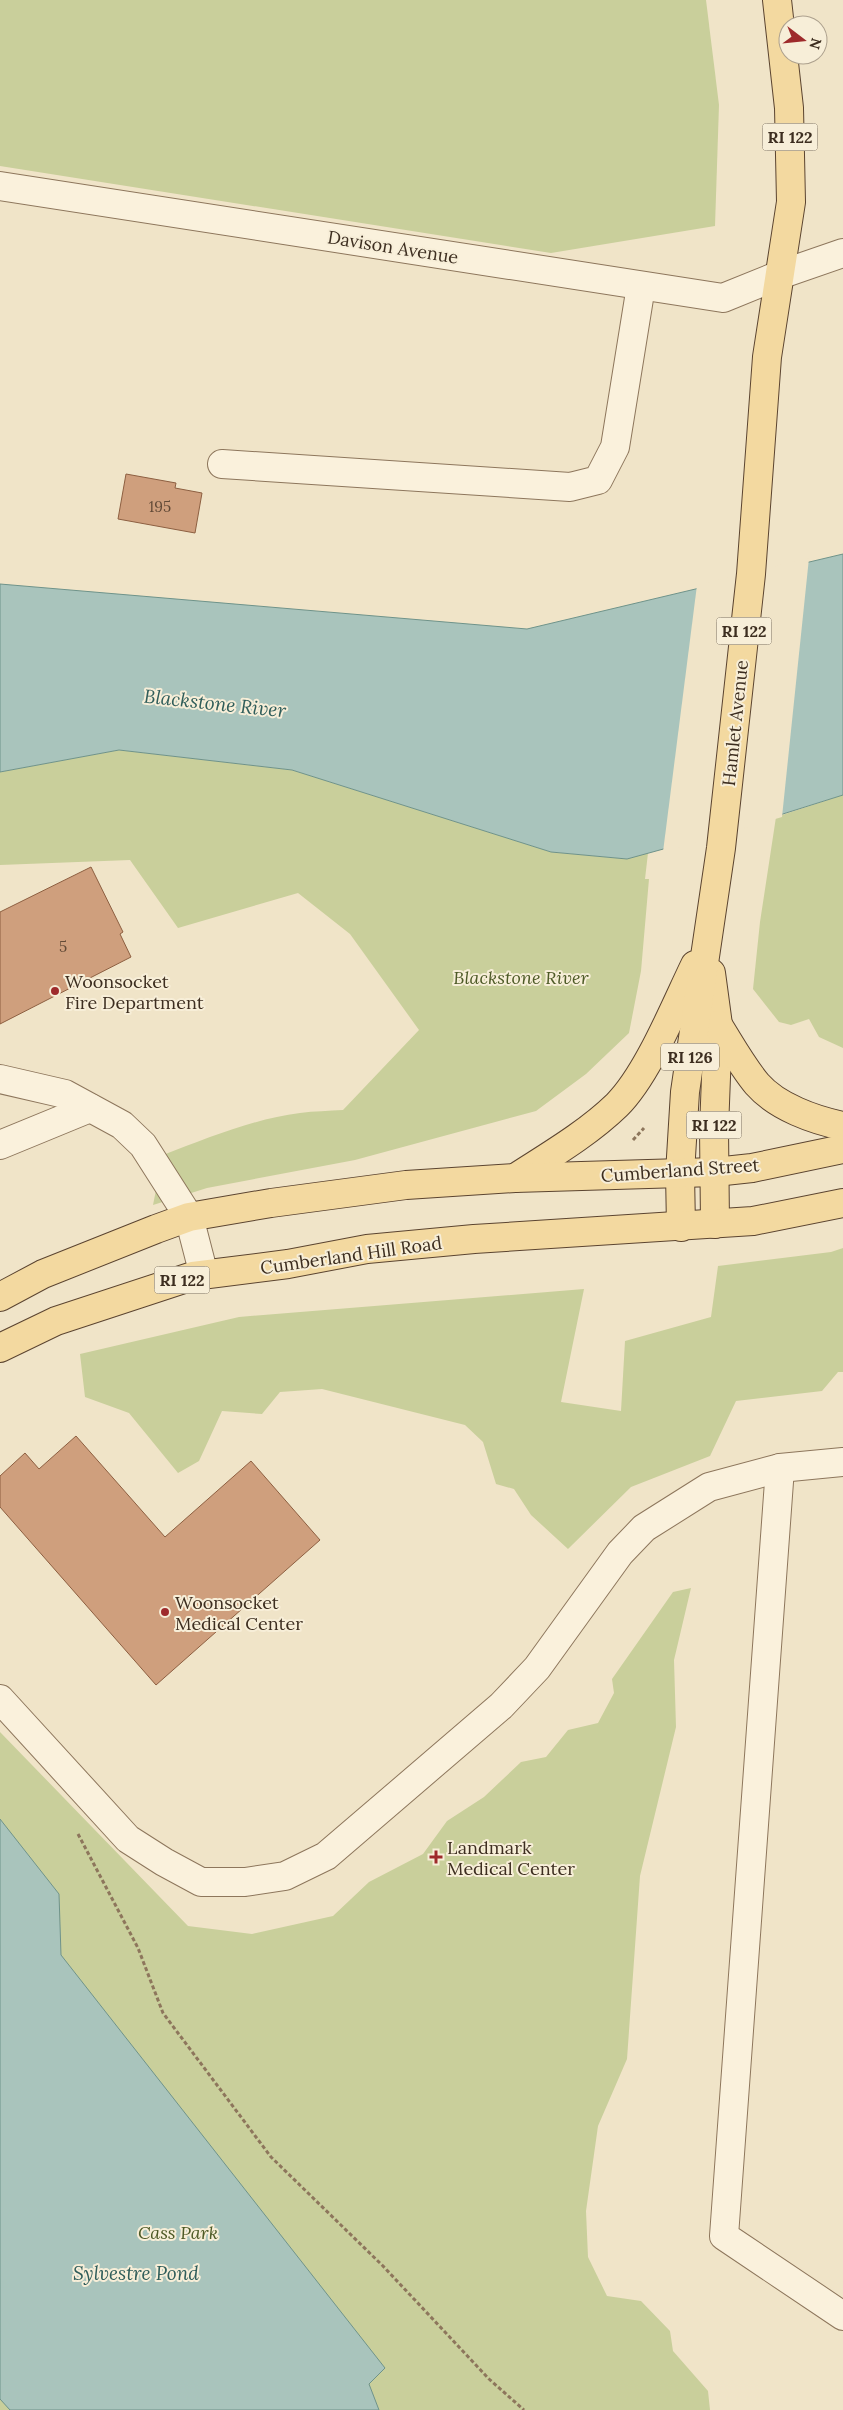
<svg xmlns="http://www.w3.org/2000/svg" width="843" height="2410" font-family="Lora,serif">
<style>
.green{fill:#c9cf9b}
.water{fill:#a9c4bc;stroke:#6f938a}
.pier{fill:#f0e4c8}
.building{fill:#cf9f7d;stroke:#8d5f41}
.lines{fill:none;stroke-linecap:round;stroke-linejoin:round}
.minor-casing{stroke:#8d765c;stroke-width:30}
.major-casing{stroke:#5b4430;stroke-width:30}
.path{stroke:#8d765c;stroke-width:3;stroke-dasharray:4 2.5;stroke-linecap:butt}
.minor{stroke:#faf1dc;stroke-width:28}
.major{stroke:#f3d9a0;stroke-width:28}
.poi-dot{fill:#9e2a2b;stroke:#f7eed8;stroke-width:2}
.labels{text-anchor:middle;dominant-baseline:central;stroke-width:4;stroke-linejoin:round;paint-order:stroke}
.number-label{font-size:15px;fill:#624a37}
.shield{fill:#f7eed8;stroke:#756857;stroke-width:1}
.shield-label{font-size:16px;font-weight:bold;fill:#3d2e20}
.street-label{font-size:18px;fill:#3d2e20;stroke:#f7eed8}
.park-label{font-size:18px;font-style:italic;fill:#4d5a26;stroke:#f7eed8}
.poi-label{font-size:18px;fill:#3d2e20;stroke:#f7eed8;text-anchor:start}
.water-label{font-size:19px;font-style:italic;fill:#2f5d5a;stroke:#f7eed8}
</style>
<rect width="100%" height="100%" fill="#f0e4c8"/>
<g class="green">
<path d="M0 0H706L719 105 715 226 551 253 0 166Z"/>
<path d="M119 750 292 770 551 852 627 859 648 853 645 879H649L641 971 629 1033 586 1074 536 1111 355 1160 207 1188 153 1205 163 1155C208 1138 253 1119 300 1113 314 1111 329 1111 343 1110L419 1030 350 934 298 893 178 928 130 860 0 865V772Z"/>
<path d="M843 795V1048L819 1037 809 1019 791 1025 779 1022 753 989 760 922 776 817Z"/>
<path d="M843 1248V1372H838L822 1391 736 1401 710 1456 631 1487 568 1549 531 1515 514 1489 496 1484 483 1442 465 1425 322 1389 280 1392 262 1414 222 1411 199 1461 178 1473 129 1413 85 1397 80 1354 239 1317 584 1289 561 1402 621 1411 625 1341 711 1317 718 1266 831 1252Z"/>
<path d="M691 1588 674 1660 676 1727 640 1876 627 2059 598 2126 586 2211 588 2257 607 2296 641 2301 670 2331 673 2351 708 2391 710 2410H0V1732L188 1926 252 1934 333 1916 369 1882 423 1854 447 1821 484 1797 521 1762 546 1757 568 1730 598 1723 614 1693 612 1679 673 1592Z"/>
</g>
<g class="water">
<path d="M843 554V795L729 831 627 859 551 852 292 770 119 750 0 772V584L527 629Z"/>
<path d="M0 1819 59 1894 61 1955 385 2368 369 2384 379 2410H10L0 2399Z"/>
</g>
<path class="pier" d="M809 558 782 817 663 852 697 585Z"/>
<g class="building">
<path d="M126 474 176 483 175 488 202 493 195 533 118 519Z"/>
<path d="M91 867 123 932 120 934 131 957 0 1024V912Z"/>
<path d="M76 1436 165 1537 251 1461 320 1540 156 1685 0 1507V1476L25 1453 39 1469Z"/>
</g>
<g class="lines">
<g class="minor-casing">
<g id="minor">
<path d="M0 186 723 298 782 274 843 253"/>
<path d="M222 464 570 487 598 480 615 447 641 286"/>
<path d="M0 1079 65 1094 122 1125 143 1145 189 1217 204 1275"/>
<path d="M0 1145 90 1108"/>
<path d="M780 1468 724 2236 843 2316"/>
<path d="M0 1699 128 1839 164 1862 201 1882H245L285 1876 326 1856 501 1706 537 1668 620 1553 644 1528 709 1487 780 1468 843 1462"/>
</g>
</g>
<g class="major-casing">
<g id="major">
<path d="M711 973 718 1025 714 1129 715 1224"/>
<path d="M718 1025C730 1044 742 1066 757 1084 777 1107 814 1120 843 1126"/>
<path d="M515 1178C549 1156 587 1134 617 1105 648 1074 675 1006 695 965"/>
<path d="M681 1227 680 1173 685 1092 721 848 751 574 767 357 791 202 789 108 777 0"/>
<path d="M0 1297 43 1274 156 1229 189 1217 271 1203 406 1185 515 1178 715 1172 752 1168 843 1149"/>
<path d="M0 1348 56 1321 193 1276 288 1264 367 1249 474 1239 753 1221 843 1203"/>
</g>
</g>
<g class="path">
<path d="M633 1140 644 1128"/>
<path d="M78 1834 138 1948 163 2013 271 2157 383 2266 489 2379 524 2410"/>
</g>
<use href="#minor" class="minor"/>
<use href="#major" class="major"/>
</g>
<g class="poi-dot">
<circle cx="55" cy="991" r="5"/>
<circle cx="165" cy="1612" r="5"/>
<path d="M433.5 1849.5h5v5h5v5h-5v5h-5v-5h-5v-5h5z"/>
</g>
<g class="labels">
<g class="number-label">
<text x="160" y="506">195</text>
<text x="63" y="946">5</text>
</g>
<g class="shield">
<rect x="762.5" y="123.5" width="55" height="27" rx="4"/>
<rect x="716.5" y="617.5" width="55" height="27" rx="4"/>
<rect x="661" y="1043.5" width="58" height="27" rx="4"/>
<rect x="686.5" y="1111.5" width="55" height="27" rx="4"/>
<rect x="154.5" y="1266.5" width="55" height="27" rx="4"/>
</g>
<g class="shield-label">
<text x="790" y="137">RI 122</text>
<text x="744" y="631">RI 122</text>
<text x="690" y="1057">RI 126</text>
<text x="714" y="1125">RI 122</text>
<text x="182" y="1280">RI 122</text>
</g>
<g class="street-label">
<text transform="translate(393 247) rotate(9)">Davison Avenue</text>
<text transform="translate(735 723) rotate(-84)">Hamlet Avenue</text>
<text transform="translate(680 1170) rotate(-4)">Cumberland Street</text>
<text transform="translate(351 1255) rotate(-8)">Cumberland Hill Road</text>
</g>
<g class="park-label">
<text x="521" y="977">Blackstone River</text>
<text x="178" y="2232">Cass Park</text>
</g>
<g class="poi-label">
<text x="65" y="981">Woonsocket<tspan x="65" dy="21">Fire Department</tspan></text>
<text x="175" y="1602">Woonsocket<tspan x="175" dy="21">Medical Center</tspan></text>
<text x="447" y="1847">Landmark<tspan x="447" dy="21">Medical Center</tspan></text>
</g>
<g class="water-label">
<text transform="translate(215 703) rotate(6)">Blackstone River</text>
<text x="136" y="2273">Sylvestre Pond</text>
</g>
</g>
<g transform="translate(803 40) rotate(106)"><circle r="24" fill="#f7eed8" stroke="#ada18e"/>
<path d="M0-4L9 19L0 12L-9 19Z" fill="#9e2a2b"/>
<text y="-8" font-size="14" font-weight="bold" text-anchor="middle" fill="#3d2e20">N</text>
</g>
</svg>
